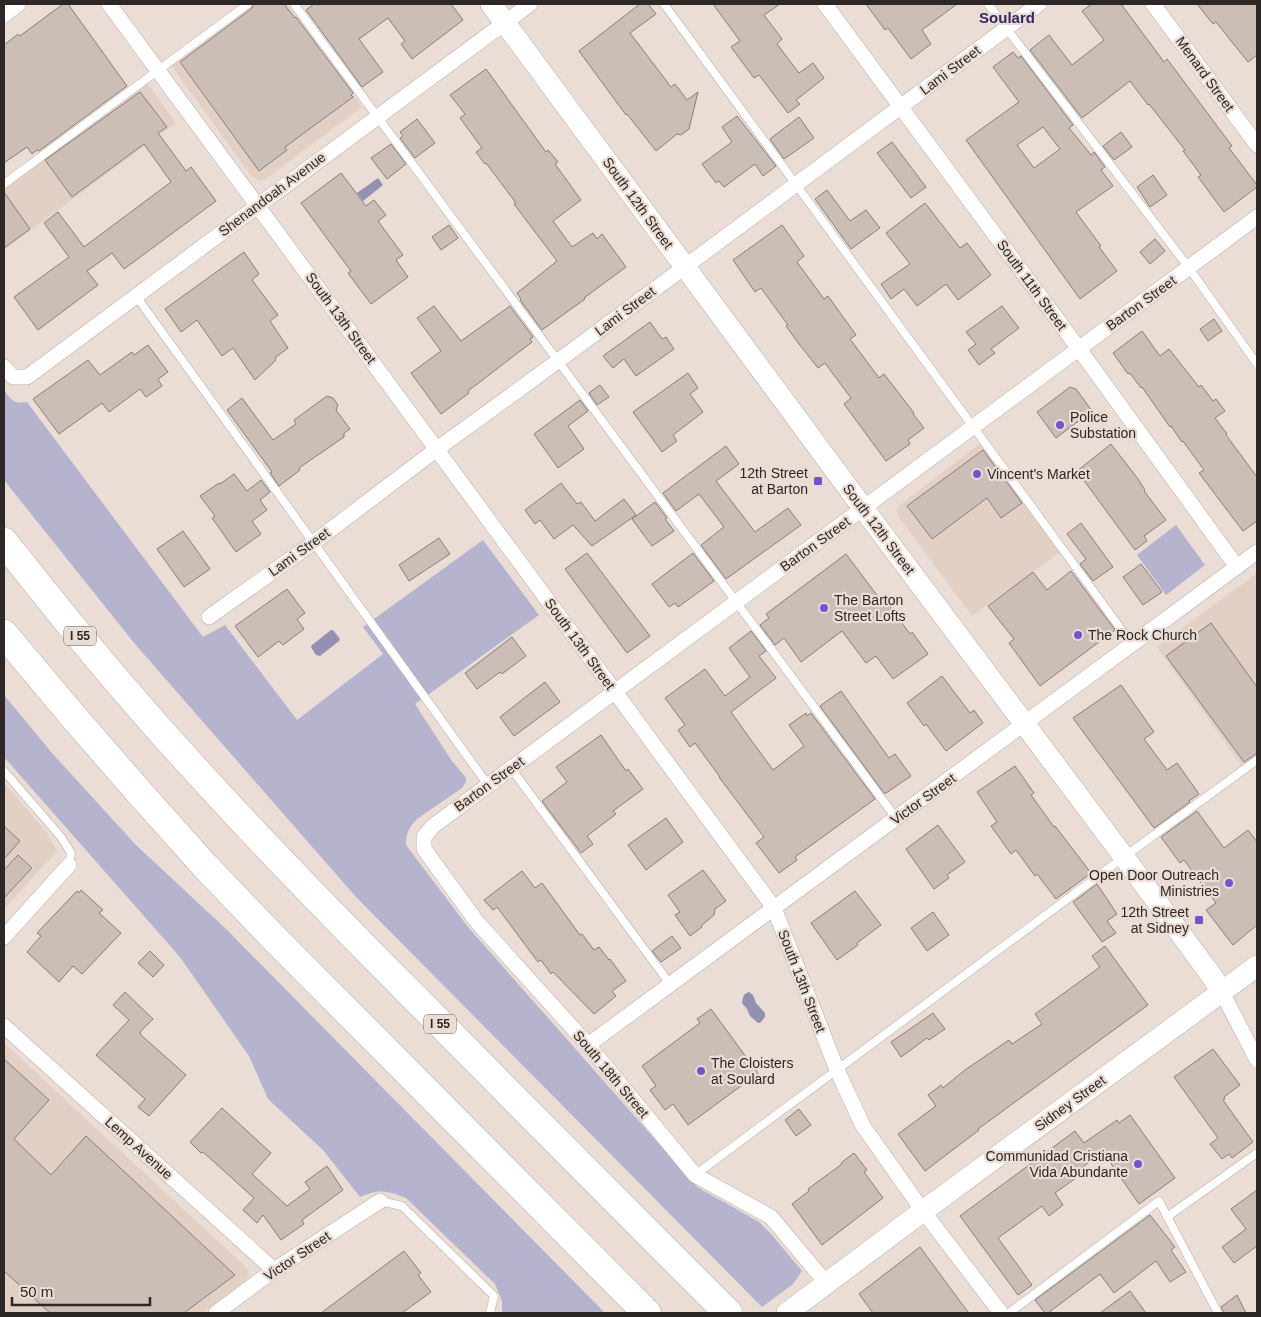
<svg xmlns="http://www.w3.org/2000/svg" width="1261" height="1317" font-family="Helvetica,sans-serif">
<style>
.built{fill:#e2d0c4}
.green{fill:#b5b3ce}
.water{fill:#9490b0}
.building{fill:#cabeb7;stroke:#8a7f79;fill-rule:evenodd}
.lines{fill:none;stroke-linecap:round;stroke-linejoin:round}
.lane-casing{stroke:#b8aca5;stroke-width:9}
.street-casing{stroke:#b8aca5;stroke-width:16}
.secondary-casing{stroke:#b8aca5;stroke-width:22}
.highway-casing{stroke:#b8aca5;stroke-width:29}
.lane{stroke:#fff;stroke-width:8}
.street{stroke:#fff;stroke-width:15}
.secondary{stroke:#fff;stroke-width:21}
.highway{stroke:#fff;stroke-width:28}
.poi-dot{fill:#7254ce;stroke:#e9ddd5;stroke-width:2}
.labels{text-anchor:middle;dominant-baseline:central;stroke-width:4.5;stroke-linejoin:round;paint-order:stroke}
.shield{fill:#e9ddd5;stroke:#655e5a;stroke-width:1}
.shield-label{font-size:12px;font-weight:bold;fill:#2d2825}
.street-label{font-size:14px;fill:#2d2825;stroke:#e9ddd5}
.poi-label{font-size:14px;fill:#2d2825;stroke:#e9ddd5;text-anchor:start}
.neighbourhood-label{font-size:15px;font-weight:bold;fill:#352762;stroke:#e9ddd5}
</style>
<rect width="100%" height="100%" fill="#e9ddd5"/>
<g class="built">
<path d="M254 4H286L362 107 264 180H258L249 173 171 65Z"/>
<path d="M147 83 176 123 4 250V188Z"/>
<path d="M981 443 1062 551 972 616 898 516 897 510 901 504Z"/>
<path d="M1257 573V754L1242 766 1157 647Z"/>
<path d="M4 783 45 830 57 851 4 909Z"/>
<path d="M4 1043 248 1269 249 1275 245 1281 202 1313H4Z"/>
</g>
<g class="green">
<path d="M4 390C12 401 14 404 27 402L203 637 225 625 297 720 383 654 363 627 483 540 539 615 415 704 452 761 466 778V782L462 788 417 819C409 827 406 834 406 845L468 927 697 1187 759 1222 772 1235 802 1271 793 1284 762 1307 356 897 135 644 4 480Z"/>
<path d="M1176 525 1205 565 1166 595 1137 555Z"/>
<path d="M4 695 52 753 135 844 226 929 605 1313H502V1301L495 1284 406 1198C386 1190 380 1189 360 1197L323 1150 268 1099 249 1056 180 957 4 757Z"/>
</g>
<g class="water">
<path d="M378 178 383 185 363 201 357 193Z"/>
<path d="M331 630H333L340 639 339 641 320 656 316 655 311 647 312 645Z"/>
<path d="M749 992 753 995 756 1003 765 1013V1017L760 1023H758L750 1016 747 1009 742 1003 743 997 745 994Z"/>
</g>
<g class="building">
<path d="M63 4H68L127 86 39 151 37 150 32 154 27 147 4 163V45L18 34 20 36Z"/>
<path d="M254 4H284L295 18 296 17 353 93 351 95 353 97 285 147 287 150 259 171 180 62 251 9Z"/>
<path d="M314 4H451L463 20 412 59 401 44 405 41 388 18 359 39 383 72 362 87 306 10Z"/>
<path d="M640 4H648L656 14 630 33 671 87 675 84 687 100 698 92 689 129 681 135 677 134 656 151 627 114 626 115 579 51Z"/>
<path d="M713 4H780L764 15 782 39 777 44 799 73 813 63 824 78 796 100 800 104 788 113 759 75 754 78 731 47 740 41Z"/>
<path d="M866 4H957L922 30 931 44 911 59 888 28 885 30Z"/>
<path d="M1092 4H1121L1164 62 1167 59 1182 79 1232 146 1229 148 1257 185V187L1224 212 1198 177 1201 175 1183 151 1185 150 1149 104 1148 105 1130 81 1082 118 1030 50 1049 35 1072 65 1104 40 1082 11Z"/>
<path d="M1197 4H1257V55L1248 62 1216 22 1213 24Z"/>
<path d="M1013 52 1018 58 1021 56 1073 125 1069 128 1091 155 1094 152 1105 167 1101 170 1113 186 1076 212 1101 246 1099 247 1117 271 1080 299 966 140 1019 102 993 67ZM1043 127 1060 149 1034 168 1017 145Z"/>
<path d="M486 69 546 152 548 150 558 162 555 164 581 200 553 221 572 247 593 233 597 239 602 234 626 267 584 298 585 299 542 330 520 300 521 299 517 293 557 261 514 204 516 203 486 163 485 164 476 152 482 148 460 118 465 114 450 95Z"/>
<path d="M140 92 167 127 158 133 186 171 191 167 216 201 124 269 112 253 87 271 98 285 38 330 14 297 69 257 44 223 58 212 84 247 171 182 144 144 72 197 45 160Z"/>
<path d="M737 116 776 166 763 176 755 164 724 187 719 181 716 183 702 164 732 142 722 127Z"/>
<path d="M799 117 814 138 784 159 770 139Z"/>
<path d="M417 119 435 143 415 158 400 138 403 136 400 132Z"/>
<path d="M1121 132 1132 147 1114 160 1103 146Z"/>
<path d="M892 142 926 187 911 198 877 153Z"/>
<path d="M391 144 406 164 387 179 371 158Z"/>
<path d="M341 173 366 206 374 200 386 215 378 221 403 255 396 260 408 277 371 304 348 273 351 271 301 203Z"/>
<path d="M1153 175 1167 195 1150 207 1137 187Z"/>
<path d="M827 190 850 221 866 210 880 228 851 249 815 199Z"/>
<path d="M4 192 30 229 4 248Z"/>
<path d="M925 203 960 248 967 243 991 275 958 300 946 284 917 306 904 289 891 299 881 284 910 264 886 233Z"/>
<path d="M449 225 458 238 441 250 432 237Z"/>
<path d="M782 225 804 256 797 262 824 299 828 296 856 335 850 339 879 378 884 374 914 413 913 414 924 428 908 440 910 444 886 461 844 404 851 398 825 363 818 368 796 340 786 326 788 325 761 288 755 292 733 260Z"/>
<path d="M1155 239 1165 251 1150 264 1140 252Z"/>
<path d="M244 252 259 274 252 280 278 315 270 321 288 348 276 357 275 361 255 380 233 348 222 356 197 320 181 332 165 309Z"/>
<path d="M434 306 461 341 510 306 533 337 530 339 532 342 468 391 469 393 441 414 411 373 441 351 417 318Z"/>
<path d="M1002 306 1019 328 991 349 995 353 979 365 968 350 976 344 966 332Z"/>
<path d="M1214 319 1222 331 1208 341 1200 329Z"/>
<path d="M650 322 662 339 666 337 674 349 636 376 624 359 613 368 603 356Z"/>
<path d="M1142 331 1160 356 1169 349 1199 387 1201 385 1213 401 1216 399 1225 411 1215 418 1227 434 1226 435 1257 477V521L1243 531 1199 473 1204 470 1183 441 1182 442 1171 426 1170 427 1142 387 1141 388 1130 373 1128 374 1113 353Z"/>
<path d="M148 345 168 372 158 379 162 386 146 397 140 389 109 412 102 403 59 434 33 399 88 360 100 375 132 352 134 355Z"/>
<path d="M688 373 698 388 690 394 703 412 673 435 677 441 662 452 633 412Z"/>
<path d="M600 385 609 397 597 405 589 393Z"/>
<path d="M1070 387 1076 389 1092 411 1056 438 1037 412Z"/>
<path d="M327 396 333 398 338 405 336 410 350 429 344 433V437L299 468 300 470 279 486 270 473 272 472 227 410 242 398 273 440 296 424 294 420Z"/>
<path d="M580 400 588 411 568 426 584 449 558 468 534 434Z"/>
<path d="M1111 444 1138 479 1145 490 1144 491 1166 520 1144 536 1147 541 1135 550 1077 471Z"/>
<path d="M726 446 739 464 716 481 755 532 788 508 801 525 726 579 701 545 724 527 699 494 676 511 663 493Z"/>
<path d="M983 450 1022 503 1001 518 987 498 932 539 907 506Z"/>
<path d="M234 474 247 491 261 480 270 492 260 500 267 510 252 521 261 534 236 552 212 518 215 516 200 496 219 483 220 484Z"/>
<path d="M561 483 577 504 581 502 595 521 624 499 636 515 592 546 573 525 554 539 540 520 535 524 525 510Z"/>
<path d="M655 502 667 518 665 519 674 531 652 546 632 519Z"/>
<path d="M1081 523 1113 567 1093 581 1080 564 1086 559 1067 534Z"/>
<path d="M183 531 210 569 184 587 157 549Z"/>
<path d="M439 538 450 554 409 581 399 565Z"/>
<path d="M587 553 650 636 627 653 565 569Z"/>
<path d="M693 553 714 581 678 607 675 603 669 607 652 584Z"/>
<path d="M846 554 885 606 888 604 910 634 912 632 928 654 893 679 876 656 866 663 842 631 801 662 784 638 775 645 760 625 769 618 766 614Z"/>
<path d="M1141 564 1162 592 1143 605 1123 577Z"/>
<path d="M1071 571 1115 630 1040 686 1009 643 1014 639 988 606 1033 572 1047 590Z"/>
<path d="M287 589 305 613 297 619 304 629 283 645 279 641 258 657 235 626Z"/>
<path d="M1211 623 1257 687V753L1244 762 1166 656Z"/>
<path d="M751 631 766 651 759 656 776 678 731 712 751 740 773 770 804 746 789 725 806 713 807 716 811 713 875 799 795 857 797 860 779 873 756 843 764 837 719 777H720L695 743 690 747 678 730 685 725 665 698 705 669 725 696 750 677 729 648Z"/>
<path d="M512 637 526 656 502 674 500 672 477 689 465 673Z"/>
<path d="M942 676 970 713 974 710 983 723 946 751 926 724 924 726 907 703Z"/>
<path d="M545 682 560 702 514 736 500 717Z"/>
<path d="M1121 685 1154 732 1144 739 1167 770 1177 763 1199 794 1189 801 1190 802 1154 828 1073 718Z"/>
<path d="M841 691 889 758 895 754 911 776 886 793H884L820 706Z"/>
<path d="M601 735 626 771 628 769 643 789 613 811 616 814 587 836 593 844 581 853 542 801 567 782 556 767Z"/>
<path d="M1015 766 1034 793 1031 795 1054 827 1055 826 1091 873 1056 899 1037 874 1035 876 1016 850 1011 854 991 826 997 822 977 792Z"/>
<path d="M1197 811 1224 848 1248 830 1257 842V925L1233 945 1206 910 1216 903 1184 860 1180 863 1161 837Z"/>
<path d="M666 818 683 842 646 870 628 845Z"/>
<path d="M938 825 965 862 947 875 949 878 934 889 906 849Z"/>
<path d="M4 826 20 841 4 859Z"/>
<path d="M18 855 32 868 4 898V870Z"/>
<path d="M703 870 726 901 715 909 714 915 701 926 702 927 690 936 675 915 680 912 668 895Z"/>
<path d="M522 871 535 888 542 883 580 935 582 934 594 950 599 947 609 960 610 959 626 981 612 991 616 996 594 1014 553 972 551 974 541 960 538 962 497 907 493 910 484 900Z"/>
<path d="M1097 884 1117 914 1107 921 1116 933 1102 942 1073 902Z"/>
<path d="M81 890 103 910 99 913 121 933 82 974 73 966 59 982 27 952 41 936 37 933 77 891 79 893Z"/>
<path d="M855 891 881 925 857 943 858 945 837 960 811 923Z"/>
<path d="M933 912 949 935 927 951 911 928Z"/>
<path d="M672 936 681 948 661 962 652 951Z"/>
<path d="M1105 946 1148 1005 978 1129 979 1130 925 1171 898 1134 936 1106 928 1095 941 1085 943 1088 965 1070 1009 1040 1012 1044 1042 1024 1035 1014 1100 967 1092 956Z"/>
<path d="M150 951 164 965 153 977 138 963Z"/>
<path d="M125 992 153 1019 140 1032 141 1035 186 1075 149 1116 138 1107 145 1099 96 1055 129 1020 113 1005Z"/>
<path d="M711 1009 760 1076 747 1085 745 1083 688 1125 673 1104 665 1110 650 1090 656 1086 642 1066 700 1023 697 1019Z"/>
<path d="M933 1013 945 1029 929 1040 927 1038 901 1057 891 1042Z"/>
<path d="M1213 1049 1240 1085 1224 1097 1225 1099 1223 1100 1253 1142 1232 1158 1229 1154 1222 1159 1210 1144 1218 1138 1174 1077Z"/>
<path d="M4 1059 49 1100 14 1139 51 1175 86 1136 235 1275 184 1313H50L4 1271Z"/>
<path d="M222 1108 271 1153 252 1174 287 1206 310 1189 305 1182 327 1166 343 1190 302 1220 304 1224 281 1240 263 1215 257 1223 243 1210 254 1198 203 1152 201 1153 190 1142Z"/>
<path d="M799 1109 811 1125 796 1136 785 1120Z"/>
<path d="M1130 1115 1175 1178 1139 1204 1103 1152 1073 1174 1076 1178 1055 1193 1063 1205 1049 1216 1042 1206 998 1238 1032 1285 1018 1295 960 1216 1075 1131 1084 1143 1117 1120 1119 1123Z"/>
<path d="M854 1153 867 1170 864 1172 883 1198 822 1245 792 1204 809 1191 808 1189 842 1164 841 1163Z"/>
<path d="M1257 1190V1246L1234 1263 1222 1247 1246 1229 1231 1209Z"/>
<path d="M1150 1215 1175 1247 1171 1250 1186 1272 1170 1282 1156 1261 1114 1293 1100 1274 1048 1313H1045L1035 1300Z"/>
<path d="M920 1247 959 1300 969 1313H873L859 1294Z"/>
<path d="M404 1251 421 1273 418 1275 431 1292 402 1313H321Z"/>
<path d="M1130 1291 1146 1313H1100Z"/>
<path d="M1237 1295 1246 1313H1224L1221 1307Z"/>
</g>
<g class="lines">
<g class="lane-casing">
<g id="lane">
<path d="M294 4 896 818"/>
<path d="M664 4 1132 644"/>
<path d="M988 4 1189 268 1257 364"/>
<path d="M4 184 248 4"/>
<path d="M136 296 488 785"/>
<path d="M511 768 670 984"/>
<path d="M4 771 61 837 71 853 69 865"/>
<path d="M695 1175 1124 857 1257 760"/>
<path d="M380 1201 402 1206 494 1296 490 1313"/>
<path d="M1167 1217 1257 1153"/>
<path d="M1009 1313 1159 1201 1218 1313"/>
</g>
</g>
<g class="street-casing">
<g id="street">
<path d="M109 4 774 908 837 1070 863 1126 923 1211 1001 1313"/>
<path d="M825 4 1079 349 1237 567"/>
<path d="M1153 4 1257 145"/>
<path d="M4 15 18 4"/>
<path d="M4 367 13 377H27L530 4"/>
<path d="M209 617 313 543 437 449 558 361 1039 4"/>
<path d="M4 937 69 865"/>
<path d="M1222 992 1257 1060"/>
<path d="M4 1026 274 1270"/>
<path d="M588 1045 1257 552"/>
<path d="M827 1284 771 1217 695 1175 588 1045 477 922 424 849V837L433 826 1257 217"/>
<path d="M216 1313 274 1270 380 1201"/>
</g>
</g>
<g class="secondary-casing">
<g id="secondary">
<path d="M491 4 863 508 1124 857 1211 975 1222 992"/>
<path d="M787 1313 923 1211 1257 966"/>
</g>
</g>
<g class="highway-casing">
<g id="highway">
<path d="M4 542C44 592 83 642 125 690 216 796 314 897 413 996 517 1102 623 1208 728 1313"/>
<path d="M4 634 72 715 138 791 205 866 273 937 647 1313"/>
</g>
</g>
<use href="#lane" class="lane"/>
<use href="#street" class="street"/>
<use href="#secondary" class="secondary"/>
<use href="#highway" class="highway"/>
</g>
<g class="poi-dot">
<circle cx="1060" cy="425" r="5"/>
<circle cx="977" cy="474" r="5"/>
<rect x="813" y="476" width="10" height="10" rx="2.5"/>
<circle cx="824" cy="608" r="5"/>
<circle cx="1078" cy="635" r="5"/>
<circle cx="1229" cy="883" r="5"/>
<rect x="1194" y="915" width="10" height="10" rx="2.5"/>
<circle cx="701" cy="1071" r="5"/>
<circle cx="1138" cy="1164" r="5"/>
</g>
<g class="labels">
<g class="shield">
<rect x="64" y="626.5" width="32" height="19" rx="4"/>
<rect x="424" y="1014.5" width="32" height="19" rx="4"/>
</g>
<g class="shield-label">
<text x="80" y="636">I 55</text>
<text x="440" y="1024">I 55</text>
</g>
<g class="street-label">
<text transform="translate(950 70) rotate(-37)">Lami Street</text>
<text transform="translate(1205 74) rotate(54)">Menard Street</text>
<text transform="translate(272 194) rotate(-37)">Shenandoah Avenue</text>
<text transform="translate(638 203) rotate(54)">South 12th Street</text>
<text transform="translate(1032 285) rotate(54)">South 11th Street</text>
<text transform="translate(1141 303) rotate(-36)">Barton Street</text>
<text transform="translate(625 311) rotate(-37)">Lami Street</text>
<text transform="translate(341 318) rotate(54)">South 13th Street</text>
<text transform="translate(879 529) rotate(53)">South 12th Street</text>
<text transform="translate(815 544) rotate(-36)">Barton Street</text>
<text transform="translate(299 552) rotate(-36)">Lami Street</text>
<text transform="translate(580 644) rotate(54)">South 13th Street</text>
<text transform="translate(489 784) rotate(-36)">Barton Street</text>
<text transform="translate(923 799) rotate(-36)">Victor Street</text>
<text transform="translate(802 981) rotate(69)">South 13th Street</text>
<text transform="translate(611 1074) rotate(50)">South 18th Street</text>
<text transform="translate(1070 1103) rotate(-36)">Sidney Street</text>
<text transform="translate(139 1148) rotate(42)">Lemp Avenue</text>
<text transform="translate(297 1256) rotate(-34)">Victor Street</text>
</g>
<g class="poi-label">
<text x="1070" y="417">Police<tspan x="1070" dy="16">Substation</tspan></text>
<text x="808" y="473" text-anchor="end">12th Street<tspan x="808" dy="16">at Barton</tspan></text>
<text x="987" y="474">Vincent's Market</text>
<text x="834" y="600">The Barton<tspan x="834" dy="16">Street Lofts</tspan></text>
<text x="1088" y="635">The Rock Church</text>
<text x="1219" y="875" text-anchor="end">Open Door Outreach<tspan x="1219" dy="16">Ministries</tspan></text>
<text x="1189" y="912" text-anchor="end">12th Street<tspan x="1189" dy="16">at Sidney</tspan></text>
<text x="711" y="1063">The Cloisters<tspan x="711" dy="16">at Soulard</tspan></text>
<text x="1128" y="1156" text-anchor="end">Communidad Cristiana<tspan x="1128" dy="16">Vida Abundante</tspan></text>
</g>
<g class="neighbourhood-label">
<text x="1007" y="17">Soulard</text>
</g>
</g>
<rect width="1261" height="1317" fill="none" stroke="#2d2825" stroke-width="10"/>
<path d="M12 1297v8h138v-8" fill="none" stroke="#2d2825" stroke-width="2.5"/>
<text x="20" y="1297" font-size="15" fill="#2d2825" stroke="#e9ddd5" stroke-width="4" paint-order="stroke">50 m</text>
</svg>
